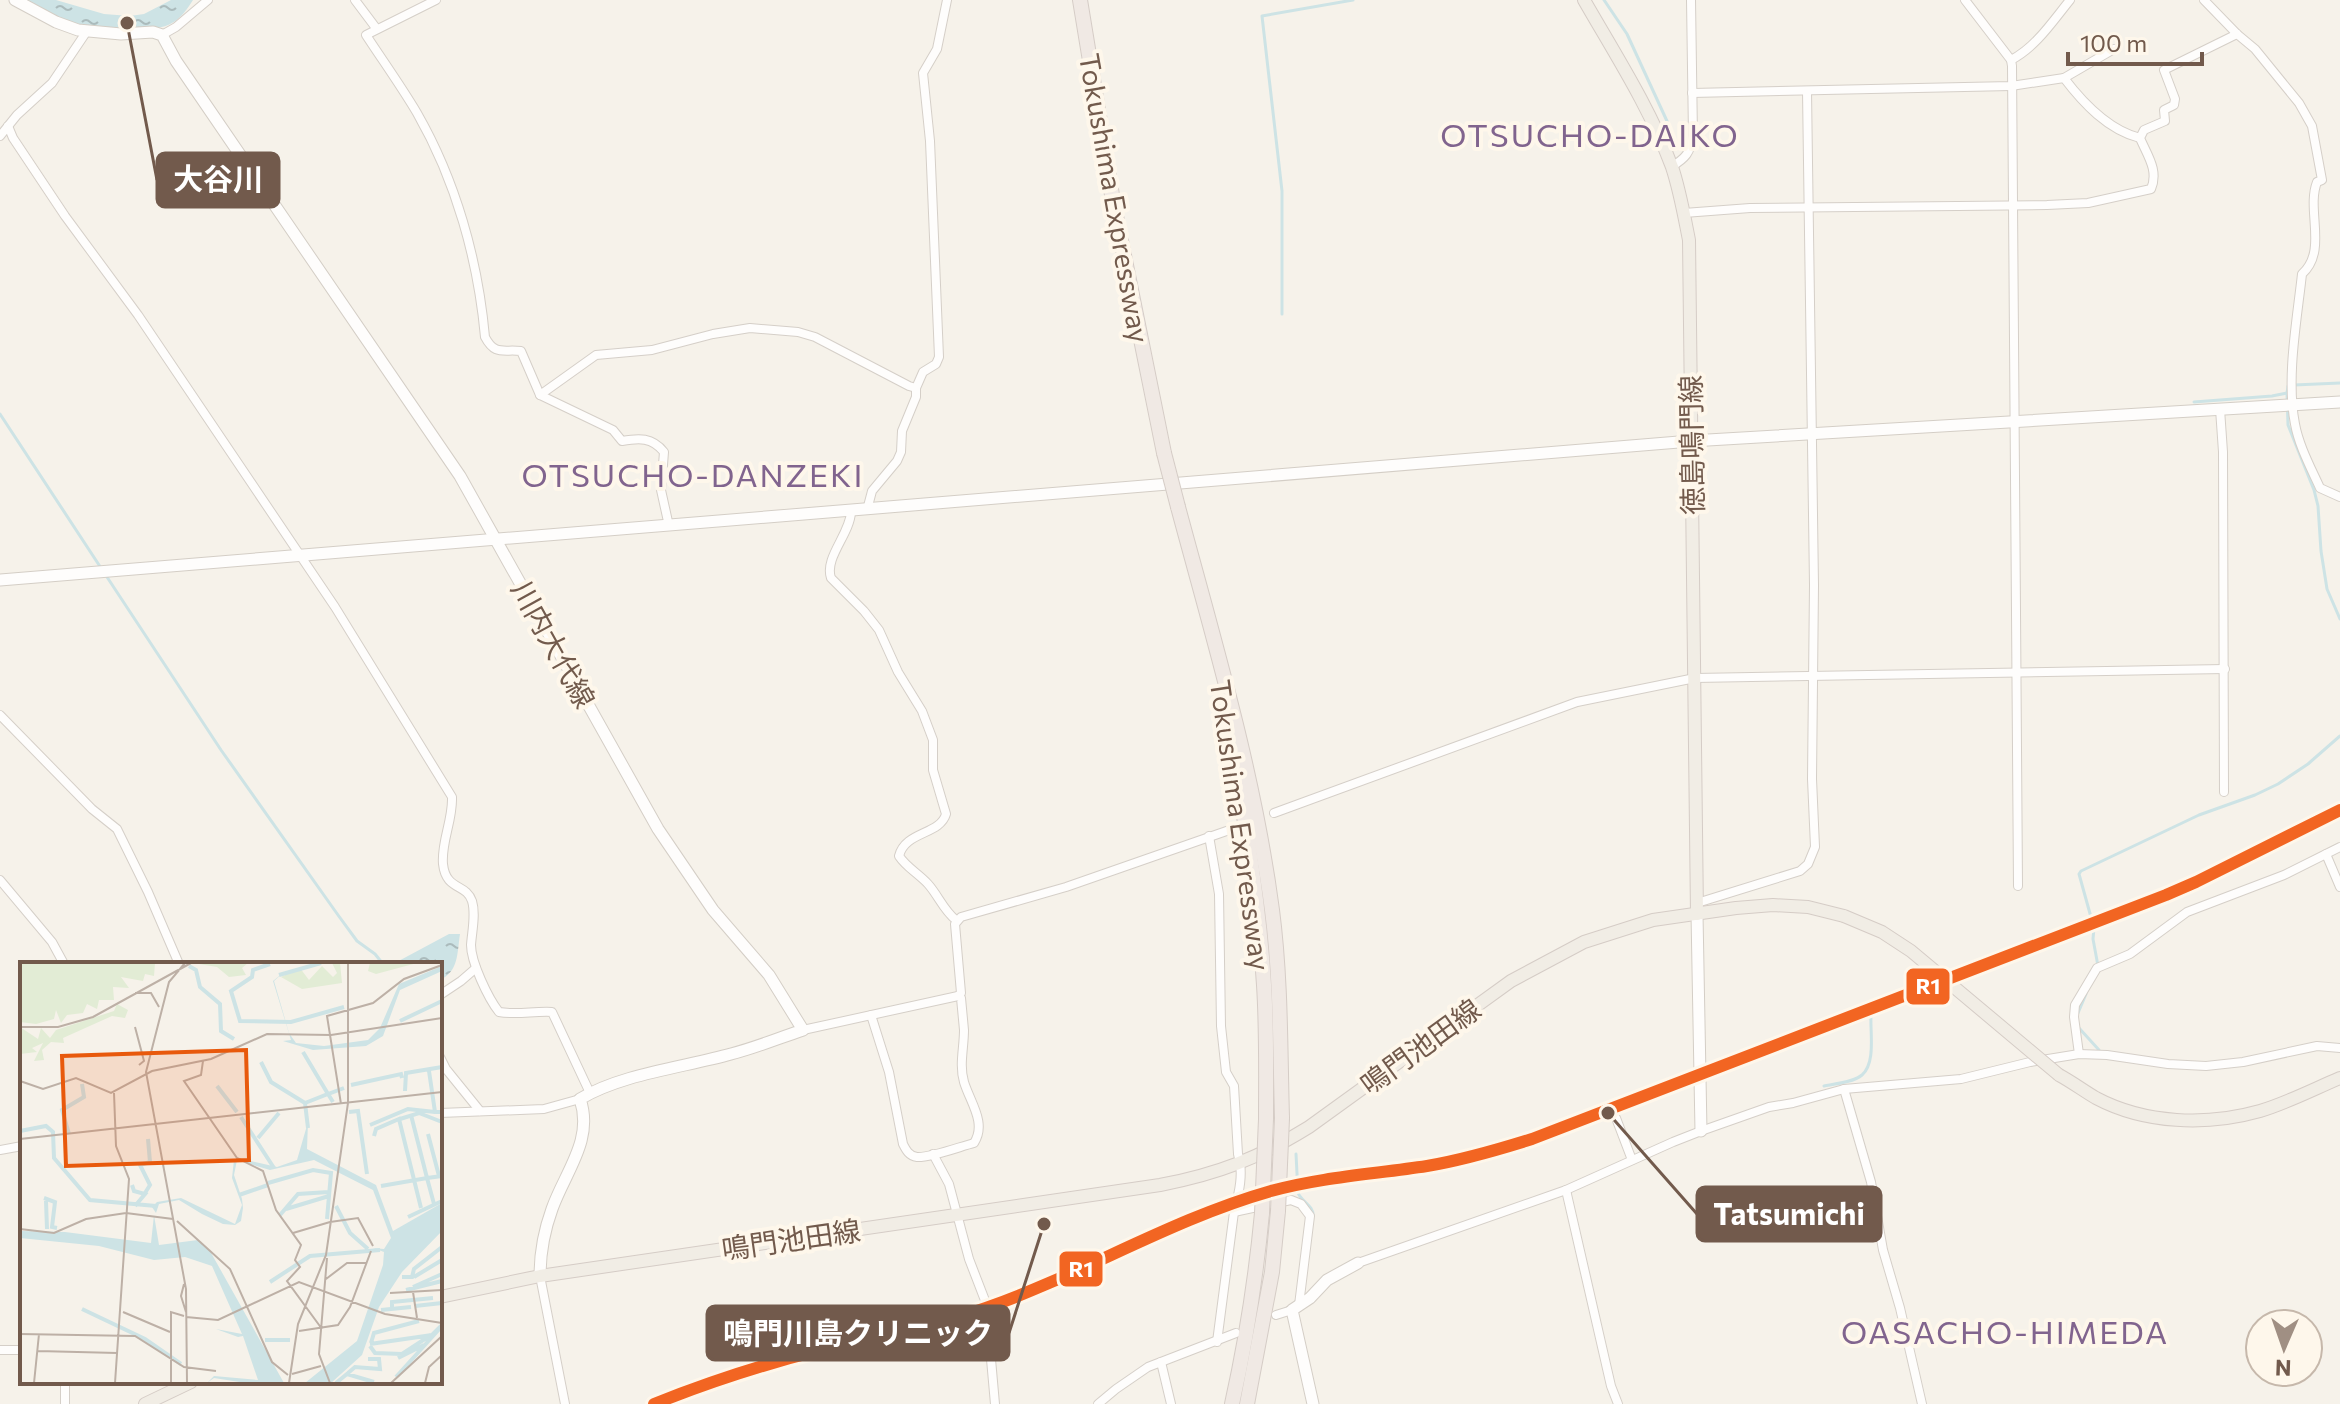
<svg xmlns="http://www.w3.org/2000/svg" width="2340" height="1404" font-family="Commissioner,'Noto Sans JP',sans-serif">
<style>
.water{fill:url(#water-ripples)}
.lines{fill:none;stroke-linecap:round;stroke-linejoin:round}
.stream{stroke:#cde3e5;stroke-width:3}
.street-casing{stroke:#d5cfc8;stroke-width:10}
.secondary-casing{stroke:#d4cec6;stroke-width:13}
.primary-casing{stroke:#d5ccc6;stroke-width:14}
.highway-casing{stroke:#d5ccc6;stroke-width:16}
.street{stroke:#fefdfc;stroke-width:8}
.secondary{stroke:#fefdfc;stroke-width:11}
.primary{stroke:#f1ede5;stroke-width:12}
.highway{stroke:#f0e9e4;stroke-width:14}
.primary-bridge-casing{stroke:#d5ccc6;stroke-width:14;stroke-linecap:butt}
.highway-bridge-casing{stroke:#d5ccc6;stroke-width:16;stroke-linecap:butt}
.primary-bridge{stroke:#f1ede5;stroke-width:12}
.highway-bridge{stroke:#f0e9e4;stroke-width:14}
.rail-1-casing{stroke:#fef7eb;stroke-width:18}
.rail-1{stroke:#f26522;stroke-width:12}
.labels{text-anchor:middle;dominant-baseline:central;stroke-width:8;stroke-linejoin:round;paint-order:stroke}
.street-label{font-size:28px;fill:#725a4c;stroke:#fef7eb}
.quarter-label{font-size:32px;letter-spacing:2px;fill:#81648e;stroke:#fef7eb}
.inset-river{fill:none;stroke:#cde3e5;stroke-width:4}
.inset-road{fill:none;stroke:#bdb0a6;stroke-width:2}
.view{fill:#e8590c;fill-opacity:0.15;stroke:#e8590c;stroke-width:4}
.inset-edge{fill:none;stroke:#725a4c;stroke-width:4}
.leader{fill:none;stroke:#725a4c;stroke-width:3}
.callout-dot{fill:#725a4c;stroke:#fef7eb;stroke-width:3}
.callout{fill:#725a4c;stroke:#725a4c;stroke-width:3}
.callout-label{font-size:30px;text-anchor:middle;font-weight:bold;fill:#fff}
.line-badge{stroke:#fef7eb;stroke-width:3}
.badge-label{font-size:22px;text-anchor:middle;font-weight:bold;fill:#fff}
</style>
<defs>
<pattern id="water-ripples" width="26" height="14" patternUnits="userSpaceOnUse" patternTransform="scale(2)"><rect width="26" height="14" fill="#cde3e5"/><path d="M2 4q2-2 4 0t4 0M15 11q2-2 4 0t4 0" fill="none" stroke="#abbbbc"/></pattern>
</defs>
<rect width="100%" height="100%" fill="#f6f2ea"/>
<g class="water">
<path d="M25 0H56L104 14 130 16 144 14 171 0H193C188 8 181 18 172 23 151 36 88 28 65 20 52 15 38 7 25 0Z"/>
<path d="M449 934H460C457 953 459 971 440 980V964H393Z"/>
</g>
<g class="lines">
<g class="stream">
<path d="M1604 0 1627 34 1672 132"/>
<path d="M1282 314V191L1262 16 1353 0"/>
<path d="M2294 385 2340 383"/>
<path d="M2287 393 2288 425 2314 490 2318 506 2321 551 2327 589 2340 619"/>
<path d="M2194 402 2272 396 2287 393 2288 386"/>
<path d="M0 414 101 568"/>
<path d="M105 574 221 750 338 915 357 941 375 954 383 964"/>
<path d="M2098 966 2093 939 2094 928 2079 874 2081 871 2199 815 2255 795 2278 784 2308 764 2340 736"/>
<path d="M2078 1013 2086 994"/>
<path d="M2079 1028 2099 1050"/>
<path d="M1824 1086C1835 1084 1854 1082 1862 1075 1876 1063 1870 1032 1871 1016"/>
<path d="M1296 1154 1298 1193C1302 1202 1314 1206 1313 1216"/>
</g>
<g class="street-casing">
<g id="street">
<path d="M355 0 376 28"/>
<path d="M436 0 366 35C383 61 401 86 417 113 456 181 478 260 485 337 495 356 503 349 521 351L540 395 613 430 622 441C639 438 652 437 664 452L661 490 669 526"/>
<path d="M1965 0 2011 60 2012 66 2018 886"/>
<path d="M2204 0 2237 34 2255 49 2299 103 2312 126 2322 180 2317 182C2306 210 2328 251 2302 274 2297 320 2286 378 2295 424 2299 446 2311 468 2320 488L2340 497"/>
<path d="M162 35 176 27 208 0"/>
<path d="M2011 60C2036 47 2052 22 2070 0"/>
<path d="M2064 78 2114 49"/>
<path d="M1692 93 2011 86 2064 78C2083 103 2108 130 2140 138"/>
<path d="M8 126 13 138 65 216 138 315 335 607 452 797C453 820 441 842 443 864 446 891 466 883 472 901 476 914 472 931 471 945 471 962 488 998 499 1012 516 1015 534 1011 552 1012L590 1093"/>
<path d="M0 136 17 115 52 83 87 31"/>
<path d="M1671 167C1686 158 1690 153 1693 136L1691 0"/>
<path d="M1684 213 1750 208 2047 205 2088 203 2151 189C2159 170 2147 155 2140 138L2144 130 2165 121 2164 110 2174 105 2175 99 2164 70 2237 34"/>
<path d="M540 395 596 355 652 350 713 334 750 328 798 332 815 337 909 386 916 388"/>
<path d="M2220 409 2223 452 2224 792"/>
<path d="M867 510 872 491 897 461 901 452 902 431 916 397V388L923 372 936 364 939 357 930 141 923 73 937 49 947 0"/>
<path d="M851 512C850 534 824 558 831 578L864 611 879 630 898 672 922 711 933 740V770L946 814C940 835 905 831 899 856 906 867 919 874 928 884 938 895 944 911 956 920"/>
<path d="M0 715 92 809 117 829 148 892 179 964"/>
<path d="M1274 813 1577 702 1695 678 2225 669"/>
<path d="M1209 836 1219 894 1221 1026 1226 1072 1234 1086 1238 1154C1244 1173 1239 1193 1234 1212L1217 1342"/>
<path d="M2326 854 2340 887"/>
<path d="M0 880 52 942 64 964"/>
<path d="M1697 903 1800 871 1808 864 1815 847 1812 779 1814 585 1807 91"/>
<path d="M440 995 461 981 476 968"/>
<path d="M871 1015 889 1072 903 1144C906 1150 909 1156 917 1157 930 1158 959 1147 974 1143 987 1123 970 1102 964 1082 959 1065 964 1048 964 1030 963 1020 962 1009 961 998L958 996"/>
<path d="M803 1030 958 996 961 993 955 924 961 917 1066 887 1238 827"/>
<path d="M2079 1054 2074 1017 2075 1005 2097 968 2130 954 2187 912 2284 875 2340 847"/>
<path d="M440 1057 446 1069 480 1111"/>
<path d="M1844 1089 1871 1182 1883 1250 1900 1308 1922 1404"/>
<path d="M440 1113 544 1109 580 1099"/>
<path d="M1616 1118 1632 1160"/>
<path d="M0 1150 22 1146"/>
<path d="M933 1154 949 1184 969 1259 986 1303 995 1404"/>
<path d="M1566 1190 1611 1386 1618 1404"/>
<path d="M1234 1212 1291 1200 1301 1204 1310 1216 1299 1305"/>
<path d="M1358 1263 1566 1190 1673 1142 1701 1131 1769 1107 1793 1103 1844 1089 1961 1079 2030 1062 2079 1054 2107 1055 2168 1064 2206 1066 2243 1062 2317 1046 2340 1048"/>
<path d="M540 1276 565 1404"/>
<path d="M1276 1315 1292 1310"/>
<path d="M0 1350H22"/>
<path d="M1161 1362 1171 1404"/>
<path d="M65 1404V1382"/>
<path d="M1098 1404 1116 1389 1148 1367 1236 1333"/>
</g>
</g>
<g class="secondary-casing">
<g id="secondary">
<path d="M15 0 56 22 78 30 121 34 153 32 162 35 176 61 460 476 658 829 713 910 769 975 803 1030C779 1038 755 1048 731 1054 685 1067 621 1074 580 1099 594 1140 565 1172 552 1209 544 1231 540 1253 540 1276"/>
<path d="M0 580 1691 441 2340 402"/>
<path d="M1697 914 1701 1131"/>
<path d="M1313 1404 1292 1310 1310 1298 1327 1280 1358 1263"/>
</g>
</g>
<g class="primary-casing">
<g id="primary">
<path d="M1584 0C1615 54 1650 108 1672 167 1680 191 1684 215 1689 240L1697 914"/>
<path d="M2059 1075C2072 1082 2084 1091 2096 1098 2145 1124 2207 1126 2260 1111 2287 1103 2314 1089 2340 1078"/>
<path d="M440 1297 540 1276 1160 1185C1218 1174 1259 1158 1309 1127L1511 981 1584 942 1653 920 1736 908 1773 905 1808 907 1844 916"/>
<path d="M145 1404 191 1382"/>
</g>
</g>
<g class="highway-casing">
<g id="highway">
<path d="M1080 0 1113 201 1164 453"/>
<path d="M1178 507C1214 641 1254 773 1272 910 1281 979 1280 1049 1282 1118"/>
<path d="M1230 731C1244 816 1259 900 1264 985 1267 1030 1266 1075 1266 1119"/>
<path d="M1232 1404C1246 1341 1256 1277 1262 1213"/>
<path d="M1247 1404 1272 1272 1278 1211"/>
</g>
</g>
<use href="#street" class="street"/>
<use href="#secondary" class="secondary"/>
<use href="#primary" class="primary"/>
<use href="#highway" class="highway"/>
<g class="primary-bridge-casing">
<path id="primary-bridge" d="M1844 916 1882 932 1911 951 2059 1075"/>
</g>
<g class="highway-bridge-casing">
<g id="highway-bridge">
<path d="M1164 453 1178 507"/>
<path d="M1278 1211 1282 1118"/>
<path d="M1262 1213 1266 1119"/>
</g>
</g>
<use href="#primary-bridge" class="primary-bridge"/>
<use href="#highway-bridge" class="highway-bridge"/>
<g class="rail-1-casing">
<path id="rail-1" d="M654 1404C709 1382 764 1364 821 1350 877 1336 932 1327 986 1308 1083 1274 1172 1219 1271 1191 1322 1177 1375 1174 1427 1166 1463 1160 1497 1150 1532 1139L2166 895 2196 882 2340 810"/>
</g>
<use href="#rail-1" class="rail-1"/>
</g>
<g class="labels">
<g class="street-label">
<text transform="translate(1115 198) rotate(80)">Tokushima Expressway</text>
<text transform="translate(1691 445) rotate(-91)">徳島鳴門線</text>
<text transform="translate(554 644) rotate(61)">川内大代線</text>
<text transform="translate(1241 825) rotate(82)">Tokushima Expressway</text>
<text transform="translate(1420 1046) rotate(-36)">鳴門池田線</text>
<text transform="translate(791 1239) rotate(-8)">鳴門池田線</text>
</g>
<g class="quarter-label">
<text x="1590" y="134">OTSUCHO-DAIKO</text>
<text x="693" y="474">OTSUCHO-DANZEKI</text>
<text x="2005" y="1331">OASACHO-HIMEDA</text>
</g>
</g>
<g transform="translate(20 962)">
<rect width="422" height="422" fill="#f6f2ea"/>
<path d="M0 1H135L134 14 125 12 123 19 101 15 109 26 93 25 94 38H79L77 47 67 42 63 51 47 53 41 61 36 48 34 57 16 62 0 60ZM228 1 222 6 226 13 209 15 197 5 179 2ZM312 1H320L322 21 282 27 261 15 280 6 289 18 302 4 313 15 317 11ZM350 1H397L356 12 348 9ZM97 42 108 48 105 56 92 54 43 76 44 81 31 80 22 88 24 98 14 99 23 81 12 86 17 90 0 92V65L18 77 21 66 30 76 36 68 94 49Z" fill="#e2ecd5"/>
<path d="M422 4V9L380 28 363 74 346 84 293 88 263 79 271 78 253 19 264 10 254 19 269 71 276 81 304 84 348 78 360 66 379 22ZM288 160 287 187 356 223 373 269 422 241V269L382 310 359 345 342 393 311 421H285L337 379 363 303 364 290 353 286 364 287 371 276 353 228 294 198 250 208 217 198 214 213 222 237 223 246 221 259 215 263 203 262 182 252 159 238 139 242 136 251 132 245 137 240 161 236 215 262 222 243 212 216 214 198 217 196 257 205 277 198ZM134 253 139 283 178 278 190 289 264 421H226L194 416 187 421 194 414 238 418 223 374 218 375 196 367 222 372 192 304 165 295 134 298 79 284 0 276V269L45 270 131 281Z" fill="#cde3e5"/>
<path class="inset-river" d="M250 2 233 8 232 15 211 29 220 59 271 60 324 45M169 4 176 8 180 25 200 42 201 69 214 77M259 13 301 1M380 59 422 39M283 90 308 132 324 126M241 100 251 120 285 141 288 166M409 109 415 150H422M331 123 381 112 382 116M197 124 217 150M385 129 386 111 422 105M285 141 308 132 313 140M329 150 338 149 347 212M391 153 407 216 422 214M221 155 254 206M380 157 399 151 422 160M350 163 388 147 415 150M0 169 26 164 33 170 34 196 70 238 136 244M49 172 42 148 64 135 62 122M408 172 419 214M354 174 356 167 379 157 401 246M238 176 259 151M248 221 293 208 311 211 307 257M112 223 114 229 125 232 115 244M361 224 407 216 414 242M125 231 130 223 120 203 130 200 128 177M219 233 248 223M24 236 35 240 32 265 37 266M26 239 27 267M316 244 330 271 348 287M266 247 309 234M260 253 278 232 309 230M388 255 422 239M382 315H392L394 307 422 285M394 315 422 298M250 320 290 294 360 288M393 325 422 312M386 328 422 319M395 344 422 341M372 345V340L413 336M62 347 125 377 161 402M361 348 391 345M245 378H270M351 381 354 371 399 359M350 382 412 373 421 364M350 384 355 391 382 392 411 373M378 396 404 383M328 411 335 405 360 407 359 397H348M376 415 422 364M316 421 327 412 354 420"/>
<path class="inset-road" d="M165 1 149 20 126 110 166 327 167 421M115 31H131L139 45M1 65H38L73 55 171 1M115 65 124 99 119 103M183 99 181 113 164 119 217 196 243 209 256 248 281 283 275 298 280 305 267 319 302 367M0 119 23 127 56 116 91 131 132 109 191 97 247 72 311 73 422 56M94 131 96 184 109 217 95 421M321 142 307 54 353 41 384 17 422 3M0 177 422 130M157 259 210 307 252 400 268 413M310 260 338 256 353 284M0 267 34 271 66 257 106 251 153 257M273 271 310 260M307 296 299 392 310 421M306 317 327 301H347M164 322 161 334 166 350M393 330 397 356M370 331 422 328M103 350 150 370M166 355 198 358 279 320 365 352 422 361M279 369 318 363 330 345 351 289M0 372 115 374 164 405 196 409M18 389 97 391M272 412 301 404M14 421 19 372M151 421V350L164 354M269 421 278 362 306 293 328 141V1M371 421 422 374M405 421 409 405 422 393"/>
<path class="view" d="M226 88 229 198 46 204 42 94Z"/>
<rect width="422" height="422" class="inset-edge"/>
</g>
<path class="leader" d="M127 23L157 180M1608 1113L1697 1214M1044 1224L1009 1333"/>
<g class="callout-dot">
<circle cx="127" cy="23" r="8"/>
<circle cx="1608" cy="1113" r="8"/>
<circle cx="1044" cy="1224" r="8"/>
</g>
<g class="callout">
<rect x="157" y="153" width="122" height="54" rx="8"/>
<rect x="1697" y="1187" width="184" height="54" rx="8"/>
<rect x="707" y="1306" width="302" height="54" rx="8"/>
</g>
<g class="callout-label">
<text x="218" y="190">大谷川</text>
<text x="1789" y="1225">Tatsumichi</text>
<text x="858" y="1344">鳴門川島クリニック</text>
</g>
<g class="line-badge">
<rect x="1905" y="967" width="46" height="39" rx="8" fill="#f26522"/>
<rect x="1058" y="1250" width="46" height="38" rx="8" fill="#f26522"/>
</g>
<g class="badge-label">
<text x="1928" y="994">R1</text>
<text x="1081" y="1277">R1</text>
</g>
<g transform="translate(2284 1348) rotate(182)"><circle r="38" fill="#fef7eb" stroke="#c6b8ab" stroke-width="2"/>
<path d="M0-6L14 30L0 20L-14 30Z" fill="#a08f83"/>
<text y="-12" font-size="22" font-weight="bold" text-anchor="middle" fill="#725a4c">N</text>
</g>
<path d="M2068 52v12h134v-12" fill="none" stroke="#725a4c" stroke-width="4"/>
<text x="2080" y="52" font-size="24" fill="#725a4c" stroke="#fef7eb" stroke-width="6" paint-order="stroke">100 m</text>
</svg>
